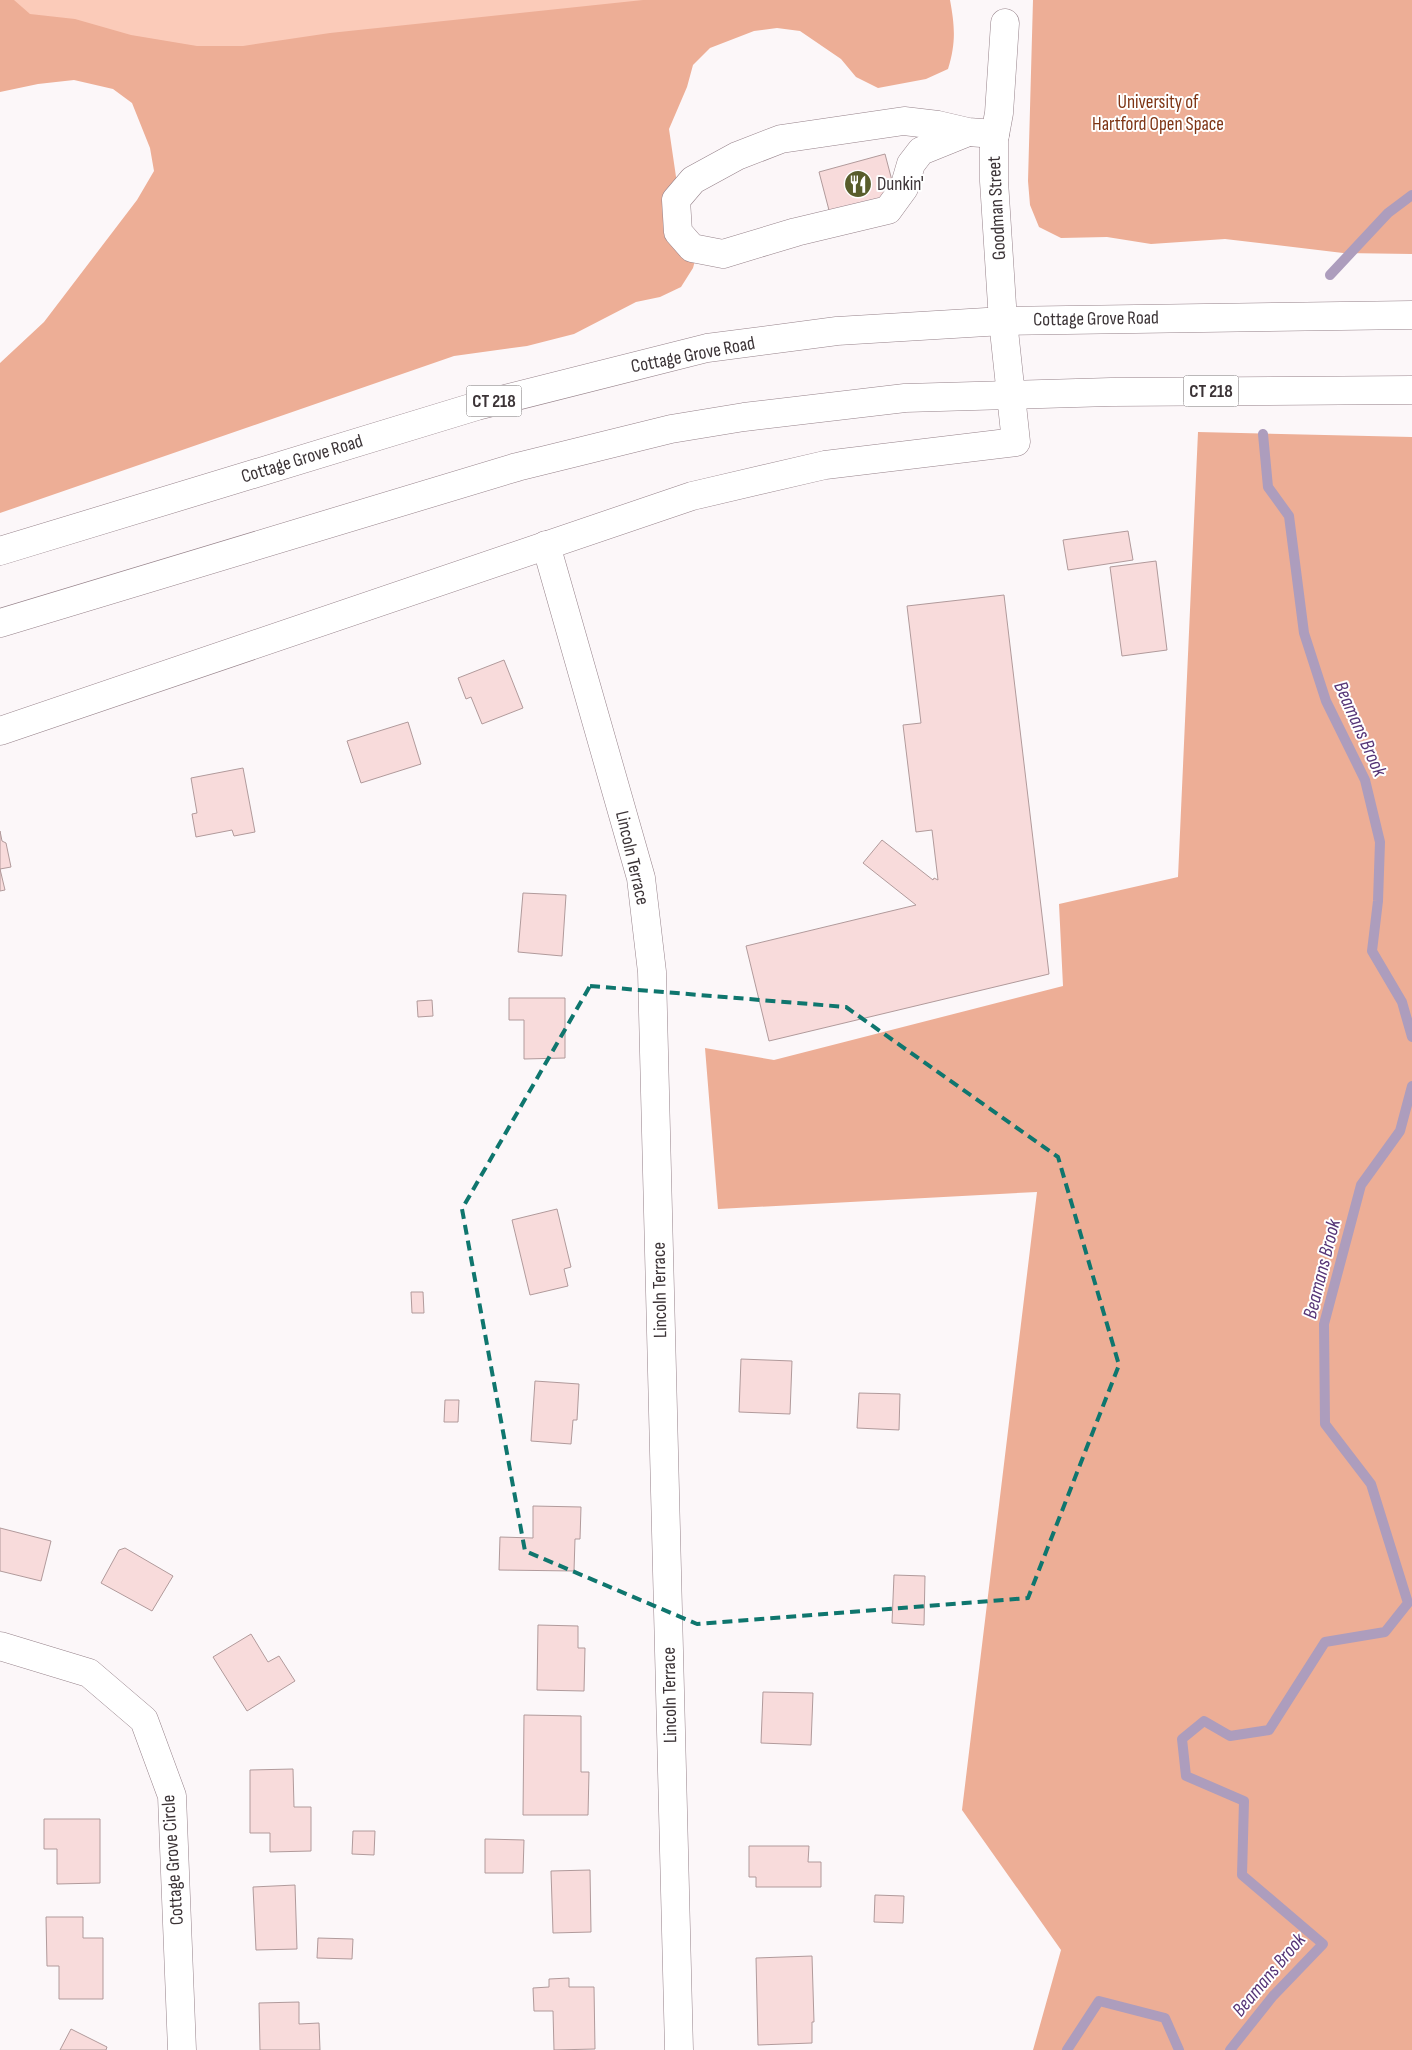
<svg xmlns="http://www.w3.org/2000/svg" width="1412" height="2050" font-family="'Sofia Sans Condensed',sans-serif">
<style>
.green{fill:#fbcbb9}
.forest{fill:#edae96}
.lines{fill:none;stroke-linecap:round;stroke-linejoin:round}
.stream{stroke:#ad9dbd;stroke-width:10}
.building{fill:#f8dbdb;stroke:#b19a9b}
.minor-casing{stroke:#96828a;stroke-width:29}
.major-casing{stroke:#96828a;stroke-width:29}
.minor{stroke:#fff;stroke-width:28}
.major{stroke:#fff;stroke-width:28}
.marked{fill:none;stroke:#0f766e;stroke-width:4;stroke-dasharray:10 6;stroke-linejoin:round}
.labels{text-anchor:middle;dominant-baseline:central;stroke-width:4;stroke-linejoin:round;paint-order:stroke}
.shield{fill:#fff;stroke:#767072;stroke-width:1}
.shield-label{font-size:18px;font-weight:bold;fill:#3b3336}
.park-label{font-size:19px;fill:#7e3414;stroke:#fff}
.poi-label{font-size:19px;fill:#3b3336;stroke:#fff;text-anchor:start}
.street-label{font-size:19px;fill:#3b3336;stroke:#fff}
.water-label{font-size:20px;font-style:italic;fill:#563577;stroke:#fff}
</style>
<rect width="100%" height="100%" fill="#fcf7f9"/>
<path class="green" d="M0 0H787L0 71Z"/>
<g class="forest">
<path d="M0 0H14L30 14 75 19 131 35 197 46H243L330 33 643 0H950C955 27 956 43 948 69L926 79 878 88 856 77 841 59 800 31 777 28 754 31 710 48 693 65 687 87 669 129 680 204 699 246 693 268 681 287 660 297 636 302 574 334 527 346 454 356 0 513V363L44 322 137 200 154 171 150 148 132 103 113 89 74 80 38 84 0 92Z"/>
<path d="M1033 0H1412V254L1343 253 1225 239 1151 244 1107 237 1061 238 1039 227 1030 205 1028 181Z"/>
<path d="M1198 432 1412 437V2050H1033L1061 1950 962 1810 1037 1192 718 1209 705 1048 774 1060 1063 986 1059 904 1178 877Z"/>
</g>
<g class="lines">
<g class="stream">
<path d="M1330 275 1388 213 1412 195"/>
<path d="M1263 434 1268 487 1289 516 1304 633 1326 701 1365 780 1380 842 1378 901 1372 951 1402 1002 1412 1037"/>
<path d="M1067 2050 1099 2001 1165 2018 1179 2050"/>
<path d="M1230 2050 1273 1996 1323 1944 1242 1875 1244 1801 1186 1776 1182 1739 1204 1721 1230 1736 1269 1730 1325 1642 1385 1632 1408 1603 1371 1484 1325 1424 1324 1324 1361 1185 1400 1131 1412 1086"/>
</g>
</g>
<g class="building">
<path d="M885 154 896 196 830 214 819 172Z"/>
<path d="M1128 531 1133 560 1068 570 1063 540Z"/>
<path d="M1156 561 1167 650 1122 656 1110 567Z"/>
<path d="M1004 595 1049 974 769 1041 746 946 916 905 863 863 882 840 933 880 934 878 938 880 932 830 916 832 903 725 921 723 907 606Z"/>
<path d="M504 660 523 708 482 724 471 697 466 699 458 678Z"/>
<path d="M408 722 421 764 361 783 347 741Z"/>
<path d="M243 768 255 832 234 836 232 830 196 837 192 814 197 813 191 778Z"/>
<path d="M0 831 2 841 6 843 11 867 0 869 5 890 0 891Z"/>
<path d="M523 893 566 895 562 956 518 952Z"/>
<path d="M509 998H565V1058L524 1059V1020H509Z"/>
<path d="M432 1000 433 1016 418 1017 417 1001Z"/>
<path d="M557 1209 571 1267 564 1269 568 1286 530 1295 512 1220Z"/>
<path d="M411 1292H423L424 1313H412Z"/>
<path d="M741 1359 792 1361 790 1414 739 1412Z"/>
<path d="M535 1381 579 1384 577 1420H573L571 1444 531 1441Z"/>
<path d="M859 1393 900 1394 899 1430 857 1428Z"/>
<path d="M445 1400H459L458 1422H444Z"/>
<path d="M533 1506 581 1507 580 1539H575L574 1571 499 1570 500 1537 533 1538Z"/>
<path d="M0 1528 51 1541 41 1581 0 1571Z"/>
<path d="M125 1548 173 1576 152 1611 101 1583 119 1550Z"/>
<path d="M894 1575 925 1576 924 1625 892 1623Z"/>
<path d="M538 1625 578 1626V1648H585L584 1691 537 1690Z"/>
<path d="M251 1634 268 1662 279 1656 295 1681 247 1711 213 1657Z"/>
<path d="M763 1692 813 1693 811 1745 761 1743Z"/>
<path d="M524 1715 581 1716V1772H589L588 1815H523Z"/>
<path d="M293 1769 294 1807H311V1851L270 1852V1833H250V1770Z"/>
<path d="M44 1819H100V1883L57 1884V1849H44Z"/>
<path d="M353 1831H375L374 1855 352 1854Z"/>
<path d="M485 1839 524 1840 523 1873H485Z"/>
<path d="M749 1846H809L808 1862H821V1887H756V1877H749Z"/>
<path d="M590 1870 591 1932 553 1933 551 1871Z"/>
<path d="M295 1885 297 1949 256 1950 253 1887Z"/>
<path d="M875 1895 904 1896 903 1923 874 1922Z"/>
<path d="M46 1917H83V1938H103V1999H59V1966H47Z"/>
<path d="M318 1938 353 1939 352 1959 317 1958Z"/>
<path d="M812 1956 814 2022H812V2043L758 2045 756 1958Z"/>
<path d="M569 1978V1987H594L595 2049 554 2050 553 2011H534L533 1988 549 1987V1979Z"/>
<path d="M299 2002V2024L319 2023 320 2050H260L259 2003Z"/>
<path d="M71 2029 107 2047 106 2050H60Z"/>
</g>
<g class="lines">
<g class="minor-casing">
<g id="minor">
<path d="M968 132 921 151 911 164 904 188 888 210 796 232 723 254 692 248 678 232 676 200 693 180 737 156 781 139 904 121 938 125 968 132 995 134"/>
<path d="M546 545 641 878 652 972 679 2050"/>
<path d="M0 731 692 496 825 465 1016 442 1003 321 994 181V140L999 113 1005 23"/>
<path d="M0 1646 89 1673 144 1720 172 1796 182 2050"/>
</g>
</g>
<g class="major-casing">
<g id="major">
<path d="M0 551 477 406 707 348 837 331 1003 321 1412 315"/>
<path d="M0 623 517 467 671 429 744 417 905 398 1111 392 1412 390"/>
</g>
</g>
<use href="#minor" class="minor"/>
<use href="#major" class="major"/>
</g>
<path class="marked" d="M590 986 846 1007 1058 1157 1119 1365 1028 1598 697 1624 525 1551 462 1209Z"/>
<defs>
<g id="restaurant-disc" transform="scale(1.4375)"><circle r="9.5" fill="#585d2b" stroke="#fff"/><path d="M-5-6h1v4h1v-4h1v4h1v-4h1v5L-1.5 .5V6h-2V.5L-5-1ZM5-6V6H3V1.5H1.5Q1.5-4 5-6Z" fill="#fff"/></g>
</defs>
<g fill-rule="evenodd">
<use href="#restaurant-disc" x="858" y="184"/>
</g>
<g class="labels">
<g class="shield">
<rect x="1183.5" y="375.5" width="55" height="31" rx="4"/>
<rect x="466.5" y="385.5" width="55" height="31" rx="4"/>
</g>
<g class="shield-label">
<text x="1211" y="391">CT 218</text>
<text x="494" y="401">CT 218</text>
</g>
<g class="park-label">
<text x="1158" y="102">University of<tspan x="1158" dy="22">Hartford Open Space</tspan></text>
</g>
<g class="poi-label">
<text x="877" y="184">Dunkin'</text>
</g>
<g class="street-label">
<text transform="translate(997 208) rotate(-93)">Goodman Street</text>
<text transform="translate(1096 319) rotate(-1)">Cottage Grove Road</text>
<text transform="translate(693 355) rotate(-11)">Cottage Grove Road</text>
<text transform="translate(302 459) rotate(-17)">Cottage Grove Road</text>
<text transform="translate(632 858) rotate(77)">Lincoln Terrace</text>
<text transform="translate(660 1290) rotate(-91)">Lincoln Terrace</text>
<text transform="translate(670 1695) rotate(-91)">Lincoln Terrace</text>
<text transform="translate(173 1860) rotate(-94)">Cottage Grove Circle</text>
</g>
<g class="water-label">
<text transform="translate(1360 729) rotate(66)">Beamans Brook</text>
<text transform="translate(1322 1269) rotate(-76)">Beamans Brook</text>
<text transform="translate(1269 1975) rotate(-50)">Beamans Brook</text>
</g>
</g>
</svg>
